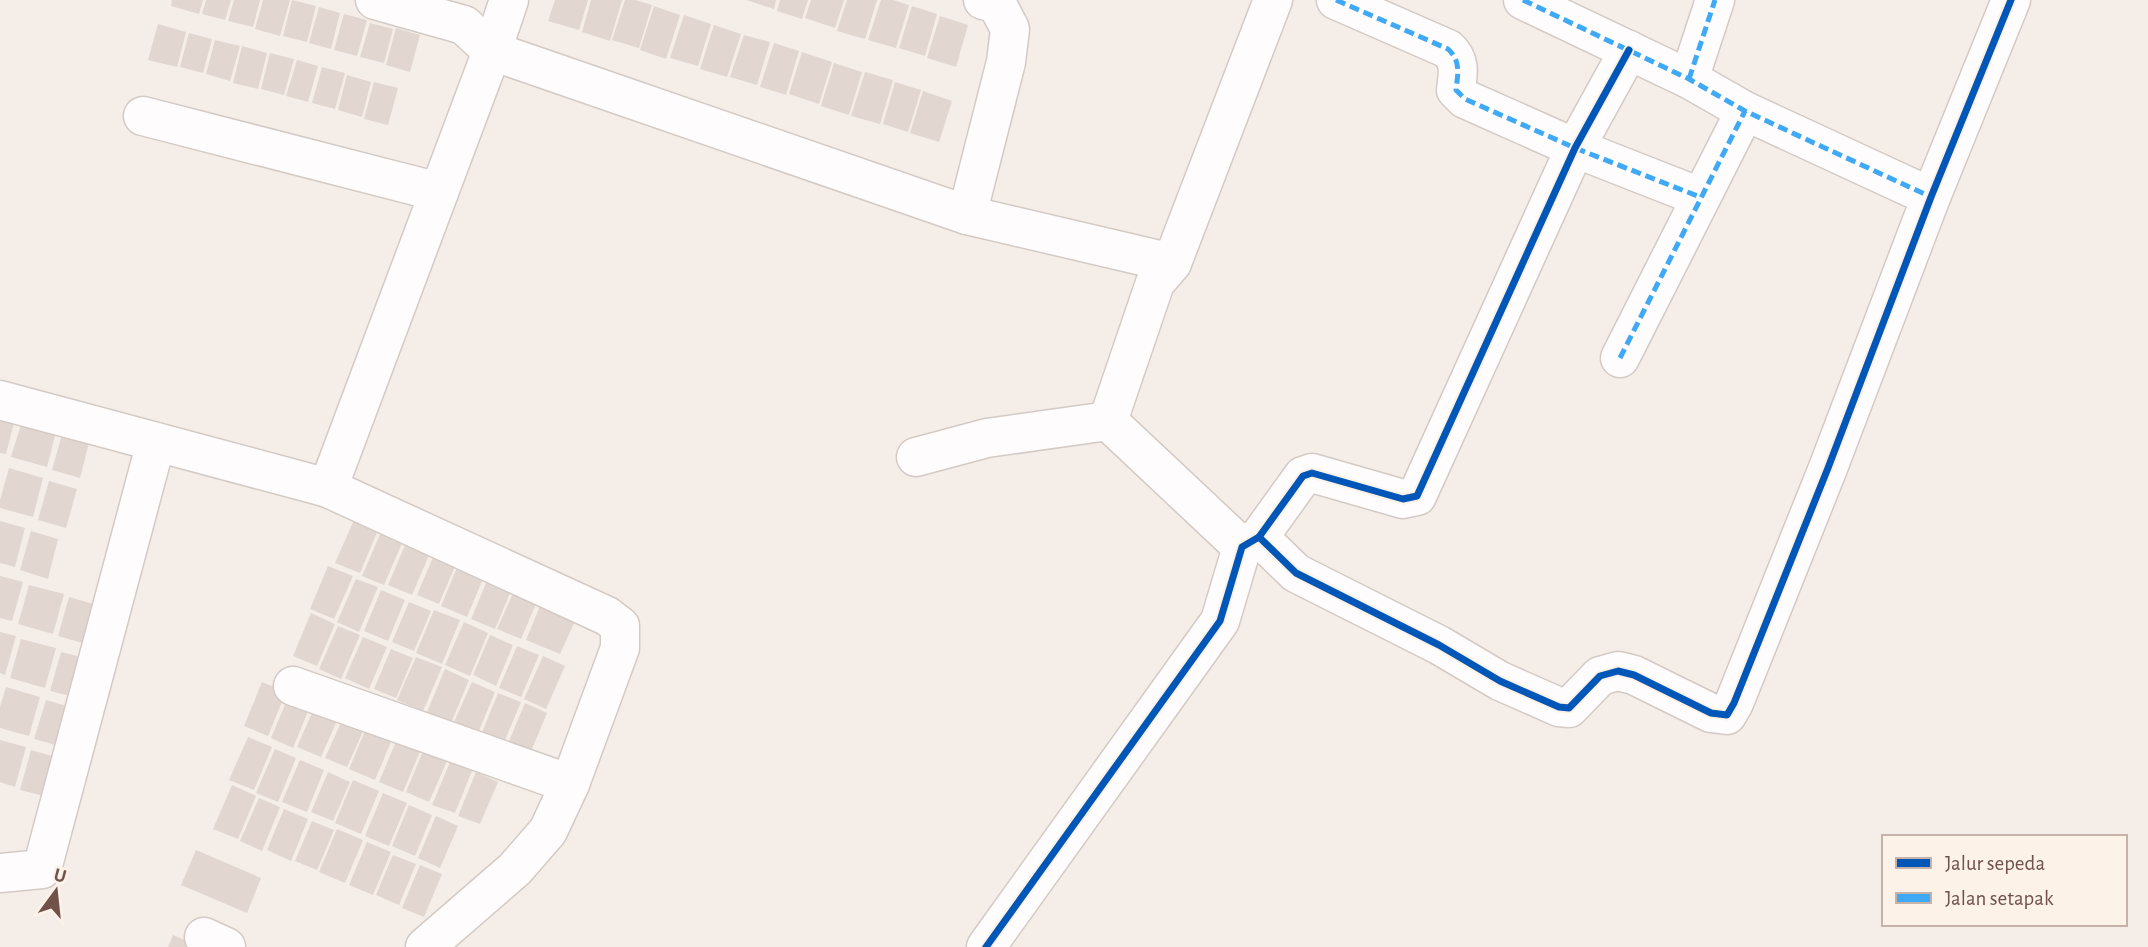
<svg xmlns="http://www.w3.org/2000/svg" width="2148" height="947" font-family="'Alegreya Sans',sans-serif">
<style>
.building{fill:#e1d6d0}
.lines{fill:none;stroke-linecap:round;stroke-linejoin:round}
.minor-casing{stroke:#d4cac5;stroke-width:41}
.minor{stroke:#fefcfc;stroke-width:38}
.quiet{stroke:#3fa9f5;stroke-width:5;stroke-dasharray:10 5;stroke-linecap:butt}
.cycleway-casing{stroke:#fdf2e8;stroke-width:11}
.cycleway{stroke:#0057b8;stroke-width:7}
</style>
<rect width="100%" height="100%" fill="#f5eee8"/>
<g class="building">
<path d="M172 0H203L199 14 171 6Z"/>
<path d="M206 0H231L225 20 202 14Z"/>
<path d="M234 0H260L253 27 228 21Z"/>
<path d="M263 0H290L280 36 255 29Z"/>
<path d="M292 0 316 6 307 42 283 36Z"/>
<path d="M555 0H588L579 30 548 21Z"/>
<path d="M591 0H622L610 41 582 32Z"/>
<path d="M625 0H635L652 5 639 48 612 40Z"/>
<path d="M746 0H776L774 9Z"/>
<path d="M780 0H808L802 19 777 11Z"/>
<path d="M811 0H844L835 28 805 18Z"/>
<path d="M847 0H877L865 39 837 31Z"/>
<path d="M881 0H893L909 5 896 48 868 40Z"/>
<path d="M654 6 680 15 666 59 640 50Z"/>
<path d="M912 6 937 14 925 56 899 48Z"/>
<path d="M319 7 340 13 331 49 309 43Z"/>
<path d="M344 14 367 20 357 56 334 50Z"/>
<path d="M684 15 711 24 698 66 670 58Z"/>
<path d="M940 16 968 25 956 67 927 58Z"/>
<path d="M370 23 393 29 384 63 360 57Z"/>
<path d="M158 24 186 32 177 67 148 60Z"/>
<path d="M714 25 741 34 727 77 700 69Z"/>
<path d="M396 28 420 35 410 72 386 65Z"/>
<path d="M189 33 212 39 203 73 180 67Z"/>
<path d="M744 35 770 42 757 85 730 77Z"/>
<path d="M215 40 240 46 230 81 206 74Z"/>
<path d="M774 43 799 51 786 95 760 87Z"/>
<path d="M242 46 267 53 258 89 233 83Z"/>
<path d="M802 52 832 62 819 104 789 94Z"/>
<path d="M270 53 294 59 284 95 261 89Z"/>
<path d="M297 60 318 66 308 102 286 96Z"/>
<path d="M834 63 862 72 849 115 821 106Z"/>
<path d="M322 67 345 73 335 109 312 103Z"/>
<path d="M865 72 893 80 880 124 851 116Z"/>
<path d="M347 75 371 82 362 117 338 110Z"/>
<path d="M374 82 398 88 388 125 364 119Z"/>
<path d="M895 82 921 90 908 132 883 124Z"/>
<path d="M923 91 952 101 939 142 910 133Z"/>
<path d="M0 411 16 415 6 454 0 453Z"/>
<path d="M23 418 57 428 47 467 11 457Z"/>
<path d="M63 431 90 439 80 478 52 470Z"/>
<path d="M9 468 43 478 33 517 0 508V500Z"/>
<path d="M49 481 77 489 66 528 38 520Z"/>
<path d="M354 520 378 530 360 573 335 563Z"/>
<path d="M0 521 25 528 15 567 0 563Z"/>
<path d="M31 531 58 539 48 579 20 570Z"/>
<path d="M381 532 403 541 384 585 362 576Z"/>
<path d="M406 543 430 553 412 595 388 585Z"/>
<path d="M434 555 456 564 439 604 417 595Z"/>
<path d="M459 563 485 574 467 617 441 606Z"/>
<path d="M328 566 353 576 334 619 310 609Z"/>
<path d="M0 576 23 582 12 621 0 618Z"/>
<path d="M489 576 513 586 495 629 471 619Z"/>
<path d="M356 579 378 587 359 632 337 622Z"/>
<path d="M29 585 64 594 53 634 18 624Z"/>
<path d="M515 589 538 599 521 639 497 629Z"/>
<path d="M381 590 405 600 388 641 364 631Z"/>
<path d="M69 597 97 605 86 644 58 636Z"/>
<path d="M409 602 431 611 414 651 392 642Z"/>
<path d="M540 606 575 621 560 654 526 640Z"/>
<path d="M434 610 460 620 442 664 416 653Z"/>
<path d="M311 613 335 624 317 666 293 656Z"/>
<path d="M464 622 488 633 470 676 445 665Z"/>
<path d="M338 626 360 635 341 679 319 669Z"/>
<path d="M0 632 16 636 5 675 0 673Z"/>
<path d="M490 635 513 645 496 686 473 675Z"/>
<path d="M363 637 387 647 369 689 345 678Z"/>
<path d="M21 639 56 648 45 688 10 678Z"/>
<path d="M517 646 539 655 521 697 499 688Z"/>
<path d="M391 649 413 658 396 698 374 689Z"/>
<path d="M61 652 89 659 79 698 50 691Z"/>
<path d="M543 656 565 666 546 709 524 699Z"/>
<path d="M416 657 442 667 423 711 397 700Z"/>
<path d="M445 669 469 680 451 723 427 712Z"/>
<path d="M262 682 286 692 268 736 244 726Z"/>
<path d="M472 682 495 692 478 733 454 722Z"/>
<path d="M6 687 40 697 29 736 0 728V707Z"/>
<path d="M498 693 521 702 503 745 481 735Z"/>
<path d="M289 695 311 704 293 748 271 738Z"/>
<path d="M46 700 73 708 63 747 34 739Z"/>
<path d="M525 703 547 713 529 756 507 746Z"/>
<path d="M315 706 339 716 321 757 297 747Z"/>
<path d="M343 718 365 727 347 767 325 758Z"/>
<path d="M367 726 393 737 375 780 349 769Z"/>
<path d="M248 737 272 747 254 790 229 780Z"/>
<path d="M397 739 421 749 403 792 379 782Z"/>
<path d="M0 740 26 747 15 787 0 782Z"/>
<path d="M275 749 296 758 278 802 256 793Z"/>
<path d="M31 750 59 758 48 797 20 790Z"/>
<path d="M423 751 447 761 429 802 406 792Z"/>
<path d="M300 760 324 770 307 812 282 802Z"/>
<path d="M450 762 472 771 455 813 432 805Z"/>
<path d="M328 772 350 782 333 821 311 812Z"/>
<path d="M476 772 498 782 480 824 458 816Z"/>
<path d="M353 780 379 791 361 834 335 823Z"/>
<path d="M232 785 256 796 238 839 213 829Z"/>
<path d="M383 793 407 803 389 846 365 836Z"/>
<path d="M259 798 280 807 262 851 240 841Z"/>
<path d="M409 805 432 815 415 856 392 846Z"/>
<path d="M284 809 308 819 291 861 267 850Z"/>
<path d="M436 816 458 826 440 868 418 858Z"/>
<path d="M312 821 334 830 317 870 295 861Z"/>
<path d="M337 829 363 840 345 883 319 872Z"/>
<path d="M367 842 391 852 373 895 349 885Z"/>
<path d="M196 850 261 878 247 913 181 885Z"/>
<path d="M393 855 416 864 399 905 376 895Z"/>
<path d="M420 865 442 874 424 917 402 908Z"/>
<path d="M173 935 201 947H168Z"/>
</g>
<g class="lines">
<g class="minor-casing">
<g id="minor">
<path d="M375 0 464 25 492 51 967 215 1172 263"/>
<path d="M1336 0 1448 49C1461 61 1458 73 1456 90L1465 99 1575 148 1700 197"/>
<path d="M1523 0 1689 79 1745 111 1931 197"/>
<path d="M1689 79 1715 0"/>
<path d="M143 116 439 192"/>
<path d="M967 215 1006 62 1010 29 997 4 983 0"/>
<path d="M1620 358 1745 111"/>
<path d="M0 400 328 488 607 616 620 626V648L570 784 548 831 515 869 425 947"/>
<path d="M916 457 987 438 1108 421"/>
<path d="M328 488 492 51 509 0"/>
<path d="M1259 537 1296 573 1439 645 1500 681 1559 707 1569 708 1600 676 1618 671 1634 675 1711 713 1727 715 1734 703 1828 468 1931 197 2011 0"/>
<path d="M1242 547 1108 421 1155 283 1172 263 1273 0"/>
<path d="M293 686 570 784"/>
<path d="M0 873 42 869 156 442"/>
<path d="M204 937 226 947"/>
<path d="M986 947 1220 621 1242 547 1259 537 1303 476 1312 473 1403 499 1417 496 1575 148 1629 50"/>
</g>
</g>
<use href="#minor" class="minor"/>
<g class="quiet">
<path d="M1336 0 1448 49C1461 61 1458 73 1456 90L1465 99 1575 148 1700 197"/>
<path d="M1523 0 1689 79 1745 111 1931 197"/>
<path d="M1689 79 1715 0"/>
<path d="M1620 358 1745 111"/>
</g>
<g class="cycleway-casing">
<g id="cycleway">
<path d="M1259 537 1296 573 1439 645 1500 681 1559 707 1569 708 1600 676 1618 671 1634 675 1711 713 1727 715 1734 703 1828 468 1931 197 2011 0"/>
<path d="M986 947 1220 621 1242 547 1259 537 1303 476 1312 473 1403 499 1417 496 1575 148 1629 50"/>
</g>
</g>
<use href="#cycleway" class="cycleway"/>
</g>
<rect x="1882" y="835" width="245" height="91" fill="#fdf2e8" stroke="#c5b2a9" stroke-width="2"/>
<rect x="1896" y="858" width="35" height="10" fill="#0057b8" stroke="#c5b2a9" stroke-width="2"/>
<text x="1945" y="870" font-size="21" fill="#70524b">Jalur sepeda</text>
<rect x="1896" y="893" width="35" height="10" fill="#3fa9f5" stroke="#c5b2a9" stroke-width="2"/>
<text x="1945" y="905" font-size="21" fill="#70524b">Jalan setapak</text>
<g transform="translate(56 891) rotate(15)" stroke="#fdf2e8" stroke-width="5" paint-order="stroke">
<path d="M0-5L12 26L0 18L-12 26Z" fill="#70524b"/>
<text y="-10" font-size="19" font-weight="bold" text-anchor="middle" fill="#70524b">U</text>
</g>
</svg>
